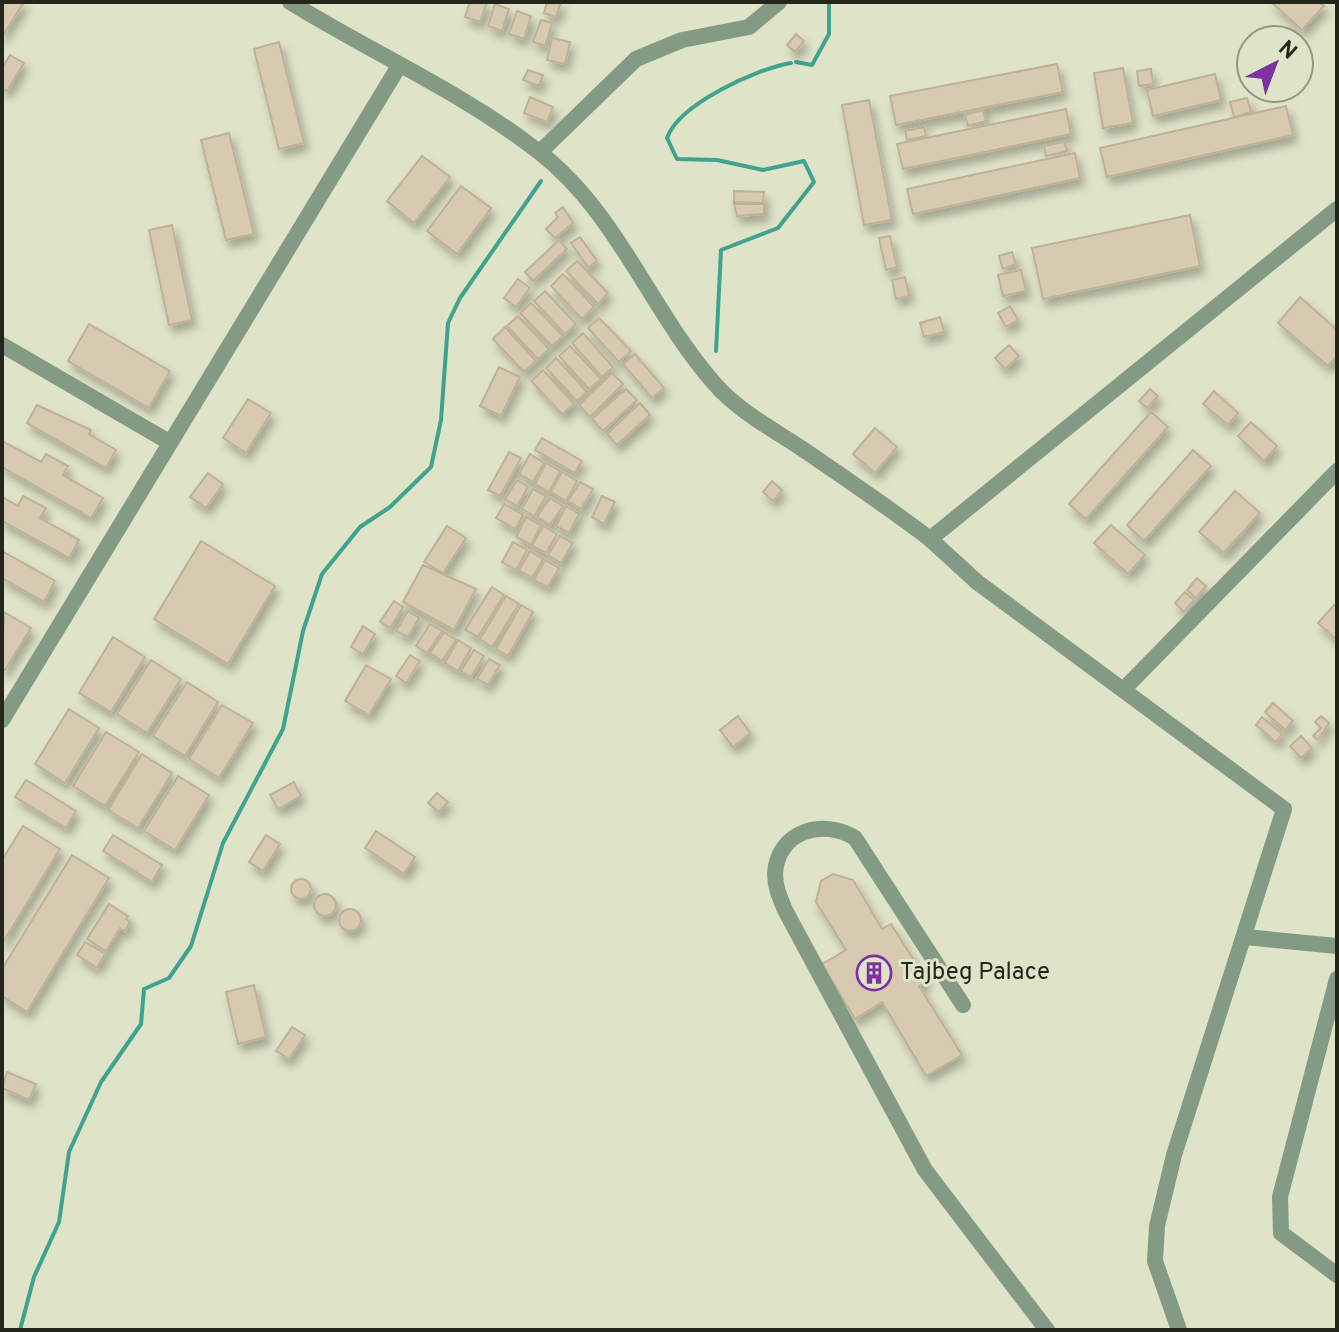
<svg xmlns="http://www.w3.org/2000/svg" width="1339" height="1332" font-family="Overpass,sans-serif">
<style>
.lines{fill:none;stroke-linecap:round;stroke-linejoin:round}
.stream{stroke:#40a390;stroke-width:4}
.building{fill:#d8cab0;stroke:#bfb198;stroke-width:2;filter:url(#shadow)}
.minor{stroke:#839b84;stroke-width:16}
.labels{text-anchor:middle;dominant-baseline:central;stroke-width:6;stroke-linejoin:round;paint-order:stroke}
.poi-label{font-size:24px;fill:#24251b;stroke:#dfe3c7;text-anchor:start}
</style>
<defs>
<filter id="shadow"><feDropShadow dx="4" dy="7" stdDeviation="4" flood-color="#0004"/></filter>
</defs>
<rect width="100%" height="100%" fill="#dfe3c7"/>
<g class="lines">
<g class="stream">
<path d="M796 62 812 65 829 34V2"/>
<path d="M716 351 721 250 778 228 814 182 804 161 763 170 717 160 677 159 667 138C679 104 756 69 791 63"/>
<path d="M20 1330 34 1277 59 1222 69 1152 101 1082 141 1024 144 989 169 978 191 946 223 843 283 729 303 631 322 574 360 527 390 507 431 467 441 420 448 323 460 298 541 181"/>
</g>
</g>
<g class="building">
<path d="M2 2H24L2 37Z"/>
<path d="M470 2H487L480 22 465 17Z"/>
<path d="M547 2H561L556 17 544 13Z"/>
<path d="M1271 2H1320L1324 6 1302 30Z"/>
<path d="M495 4 509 9 502 31 488 26Z"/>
<path d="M517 11 531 16 524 39 509 34Z"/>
<path d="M541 20 552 23 545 46 533 42Z"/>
<path d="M796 34 804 41 795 52 787 45Z"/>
<path d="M552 38 570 42 565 64 547 60Z"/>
<path d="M279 42 304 143 279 149 254 49Z"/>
<path d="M10 55 24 63 7 91 2 88V68Z"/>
<path d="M1057 64 1063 92 896 125 890 96Z"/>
<path d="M1123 68 1133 123 1103 128 1094 73Z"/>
<path d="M1151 69 1153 84 1139 86 1137 71Z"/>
<path d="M528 70 543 75 539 86 523 80Z"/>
<path d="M1215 74 1221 100 1153 116 1147 90Z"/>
<path d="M530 97 553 107 547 122 524 113Z"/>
<path d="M1247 98 1251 112 1234 117 1230 102Z"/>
<path d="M869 100 892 220 864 225 842 105Z"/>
<path d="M1286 106 1293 135 1107 177 1100 148Z"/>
<path d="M1066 109 1071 134 903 169 897 144Z"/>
<path d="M983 110 986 121 968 126 965 115Z"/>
<path d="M924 127 926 136 907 140 905 131Z"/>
<path d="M229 133 254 234 226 240 201 140Z"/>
<path d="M1064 142 1067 151 1046 156 1044 146Z"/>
<path d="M1075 153 1080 178 913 214 907 189Z"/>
<path d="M422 156 450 177 414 223 387 201Z"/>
<path d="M461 186 491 208 457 254 427 231Z"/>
<path d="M734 191 764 192 763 203 734 202Z"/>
<path d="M734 204H764V214L737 216Z"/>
<path d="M563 207 573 223 555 238 546 229 558 217 555 213Z"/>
<path d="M1190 215 1200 266 1043 299 1032 248Z"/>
<path d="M172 225 192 320 169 325 149 230Z"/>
<path d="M890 236 897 267 886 270 879 238Z"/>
<path d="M580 237 597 261 588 267 571 243Z"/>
<path d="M559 240 567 249 533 281 525 272Z"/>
<path d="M1012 252 1016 264 1003 269 999 256Z"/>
<path d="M577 261 608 293 598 304 566 271Z"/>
<path d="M1021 270 1026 291 1003 296 998 275Z"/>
<path d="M563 274 594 307 582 319 551 286Z"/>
<path d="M905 277 909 296 896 299 892 280Z"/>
<path d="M518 279 530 288 516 307 504 298Z"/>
<path d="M545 291 576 324 565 334 534 301Z"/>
<path d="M1300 297 1337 330V356L1328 366 1278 323Z"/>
<path d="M531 303 563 336 552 346 520 313Z"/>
<path d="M1010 306 1018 320 1006 327 998 313Z"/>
<path d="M518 316 549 349 538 359 507 326Z"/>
<path d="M940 317 944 332 924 337 920 323Z"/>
<path d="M599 318 631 351 619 362 588 328Z"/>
<path d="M89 324 170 371 149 408 68 361Z"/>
<path d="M505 327 536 361 524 372 493 339Z"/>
<path d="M583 333 613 367 602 377 572 343Z"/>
<path d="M1009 345 1019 356 1005 369 995 358Z"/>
<path d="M570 346 601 379 589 389 559 356Z"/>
<path d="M635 354 664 388 652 398 623 364Z"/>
<path d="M556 358 587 392 577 401 546 368Z"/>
<path d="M499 367 520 377 501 416 480 406Z"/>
<path d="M543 370 574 404 562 414 531 381Z"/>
<path d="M612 373 623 384 590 417 579 405Z"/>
<path d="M626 389 637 400 603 431 592 419Z"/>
<path d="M1150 389 1158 396 1147 408 1139 401Z"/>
<path d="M1214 391 1238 413 1228 425 1203 404Z"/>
<path d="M248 399 271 413 246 453 223 438Z"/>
<path d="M640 403 650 415 617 445 607 434Z"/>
<path d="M37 405 91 430 89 434 116 450 106 468 27 423Z"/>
<path d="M1151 412 1168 427 1086 519 1069 504Z"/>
<path d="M1251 422 1277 446 1264 461 1238 436Z"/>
<path d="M875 428 897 447 875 473 853 454Z"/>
<path d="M542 438 582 461 575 473 535 450Z"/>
<path d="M2 441 41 462 46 454 68 466 63 475 103 498 91 518 2 467Z"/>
<path d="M1193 450 1211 466 1144 541 1127 525Z"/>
<path d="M509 452 521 458 500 496 488 490Z"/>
<path d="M530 454 544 463 533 482 519 474Z"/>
<path d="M546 463 560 471 549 492 535 484Z"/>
<path d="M562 472 577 481 566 501 551 492Z"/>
<path d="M208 473 223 484 206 508 190 497Z"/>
<path d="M517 480 528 487 517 506 505 499Z"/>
<path d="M772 481 782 490 773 501 763 492Z"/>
<path d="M580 482 593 489 581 509 568 501Z"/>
<path d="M533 489 546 496 534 516 522 509Z"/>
<path d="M1235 491 1260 513 1224 553 1199 532Z"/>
<path d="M23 496 46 508 40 518 79 540 69 558 2 521V497L18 506Z"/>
<path d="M602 496 615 502 604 524 592 517Z"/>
<path d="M550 498 563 506 550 525 537 517Z"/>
<path d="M504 504 523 515 515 529 496 518Z"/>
<path d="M566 506 579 514 569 533 556 526Z"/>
<path d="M526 517 541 525 531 545 516 537Z"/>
<path d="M1111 525 1145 555 1128 574 1094 543Z"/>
<path d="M447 526 466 538 443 573 424 562Z"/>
<path d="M543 526 557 534 546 553 532 546Z"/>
<path d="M560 536 573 543 561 563 548 555Z"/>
<path d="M201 541 275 586 228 664 154 619Z"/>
<path d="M513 542 527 550 516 570 502 562Z"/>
<path d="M2 551 55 581 44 602 2 578Z"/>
<path d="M530 551 543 559 532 578 519 570Z"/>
<path d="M545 560 559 568 548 587 534 580Z"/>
<path d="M423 565 476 589 454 630 403 602Z"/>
<path d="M1197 578 1206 586 1196 598 1187 590Z"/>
<path d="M492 587 504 595 478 637 465 630Z"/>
<path d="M1185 592 1194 600 1184 612 1175 603Z"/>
<path d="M506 596 519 604 492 647 480 639Z"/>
<path d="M394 601 403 607 390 628 380 622Z"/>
<path d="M521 605 533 612 508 656 496 649Z"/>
<path d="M1334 605 1337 607V640L1318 623Z"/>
<path d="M408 611 419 618 408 637 396 631Z"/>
<path d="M4 612 31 628 5 670 2 669Z"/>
<path d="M430 624 442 631 427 653 416 646Z"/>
<path d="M363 626 375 634 363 654 351 647Z"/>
<path d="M444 632 456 640 442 661 430 653Z"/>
<path d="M113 637 145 657 111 712 79 693Z"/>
<path d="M458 640 471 648 458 671 445 663Z"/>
<path d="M474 650 484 656 471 677 461 671Z"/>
<path d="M410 655 420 661 406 683 396 676Z"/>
<path d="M489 659 500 665 488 685 477 679Z"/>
<path d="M151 660 181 679 147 733 117 714Z"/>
<path d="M366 665 391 679 369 715 345 701Z"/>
<path d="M187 682 218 702 185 756 153 736Z"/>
<path d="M1273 703 1293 721 1285 730 1265 712Z"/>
<path d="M222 705 253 723 219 778 189 759Z"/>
<path d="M69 709 99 728 65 783 35 764Z"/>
<path d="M738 716 750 733 733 747 720 730Z"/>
<path d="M1321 716 1329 723 1318 740 1313 736 1321 728 1315 722Z"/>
<path d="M1262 717 1282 734 1276 742 1256 725Z"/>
<path d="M106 732 139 752 105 806 73 786Z"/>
<path d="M1301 736 1312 748 1301 758 1290 746Z"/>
<path d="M142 754 172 773 138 828 108 810Z"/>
<path d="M178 776 209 795 175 850 144 831Z"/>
<path d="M26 780 76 811 66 828 15 797Z"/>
<path d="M294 782 301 796 278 809 270 795Z"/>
<path d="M437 793 448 802 439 812 428 803Z"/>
<path d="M23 826 60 849 2 944V860Z"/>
<path d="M376 831 415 857 404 874 365 848Z"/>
<path d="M113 835 162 865 152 882 103 851Z"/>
<path d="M266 835 280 844 263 871 249 862Z"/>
<path d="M72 855 109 878 27 1012 2 996V969Z"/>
<path d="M833 874 853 880 882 929 891 924 927 981 919 986 962 1055 926 1076 882 1002 855 1019 822 964 846 950 816 902 821 881Z"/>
<circle cx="301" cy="889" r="10"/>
<circle cx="325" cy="905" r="11"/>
<path d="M109 904 128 916 126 919 130 922 125 931 120 928 106 951 87 939Z"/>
<circle cx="350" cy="920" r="11"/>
<path d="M85 942 105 954 97 968 77 955Z"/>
<path d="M254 985 266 1037 238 1044 226 992Z"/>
<path d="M292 1027 305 1035 289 1059 276 1051Z"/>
<path d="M7 1072 36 1084 29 1100 2 1088Z"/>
</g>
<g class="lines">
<g class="minor">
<path d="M290 2C372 53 464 93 539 152 617 212 650 310 714 383 737 410 772 429 801 448 845 478 888 507 930 539L1337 209"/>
<path d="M540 152 636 59 682 40 749 27 779 2"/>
<path d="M2 345 169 442"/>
<path d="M930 539 977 582 1284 809 1174 1155 1157 1226 1155 1261 1179 1330"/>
<path d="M1125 688 1337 471"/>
<path d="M2 720 399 66"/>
<path d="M1245 937 1337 946"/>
<path d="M1337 979 1280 1197 1281 1233 1337 1275"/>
<path d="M963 1005 855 838C823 818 777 831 775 874 775 887 780 898 785 910L925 1170 1047 1330"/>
</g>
</g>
<defs>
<g id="building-ring" transform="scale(1.8)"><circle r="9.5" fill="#dfe3c7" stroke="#7e31a2" stroke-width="1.5"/><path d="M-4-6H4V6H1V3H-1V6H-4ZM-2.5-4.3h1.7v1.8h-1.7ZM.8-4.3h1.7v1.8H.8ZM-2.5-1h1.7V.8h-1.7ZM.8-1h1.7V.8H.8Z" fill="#7e31a2"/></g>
</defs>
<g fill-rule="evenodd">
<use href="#building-ring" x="874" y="973"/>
</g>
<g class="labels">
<g class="poi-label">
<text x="900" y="973">Tajbeg Palace</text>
</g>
</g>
<rect width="1339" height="1332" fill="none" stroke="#24251b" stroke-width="8"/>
<g transform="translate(1275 64) rotate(42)"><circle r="38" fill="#dfe3c7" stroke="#949782" stroke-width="2"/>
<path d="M0-6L14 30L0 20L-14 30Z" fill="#7e31a2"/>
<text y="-12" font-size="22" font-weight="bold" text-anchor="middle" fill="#24251b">N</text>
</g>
</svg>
